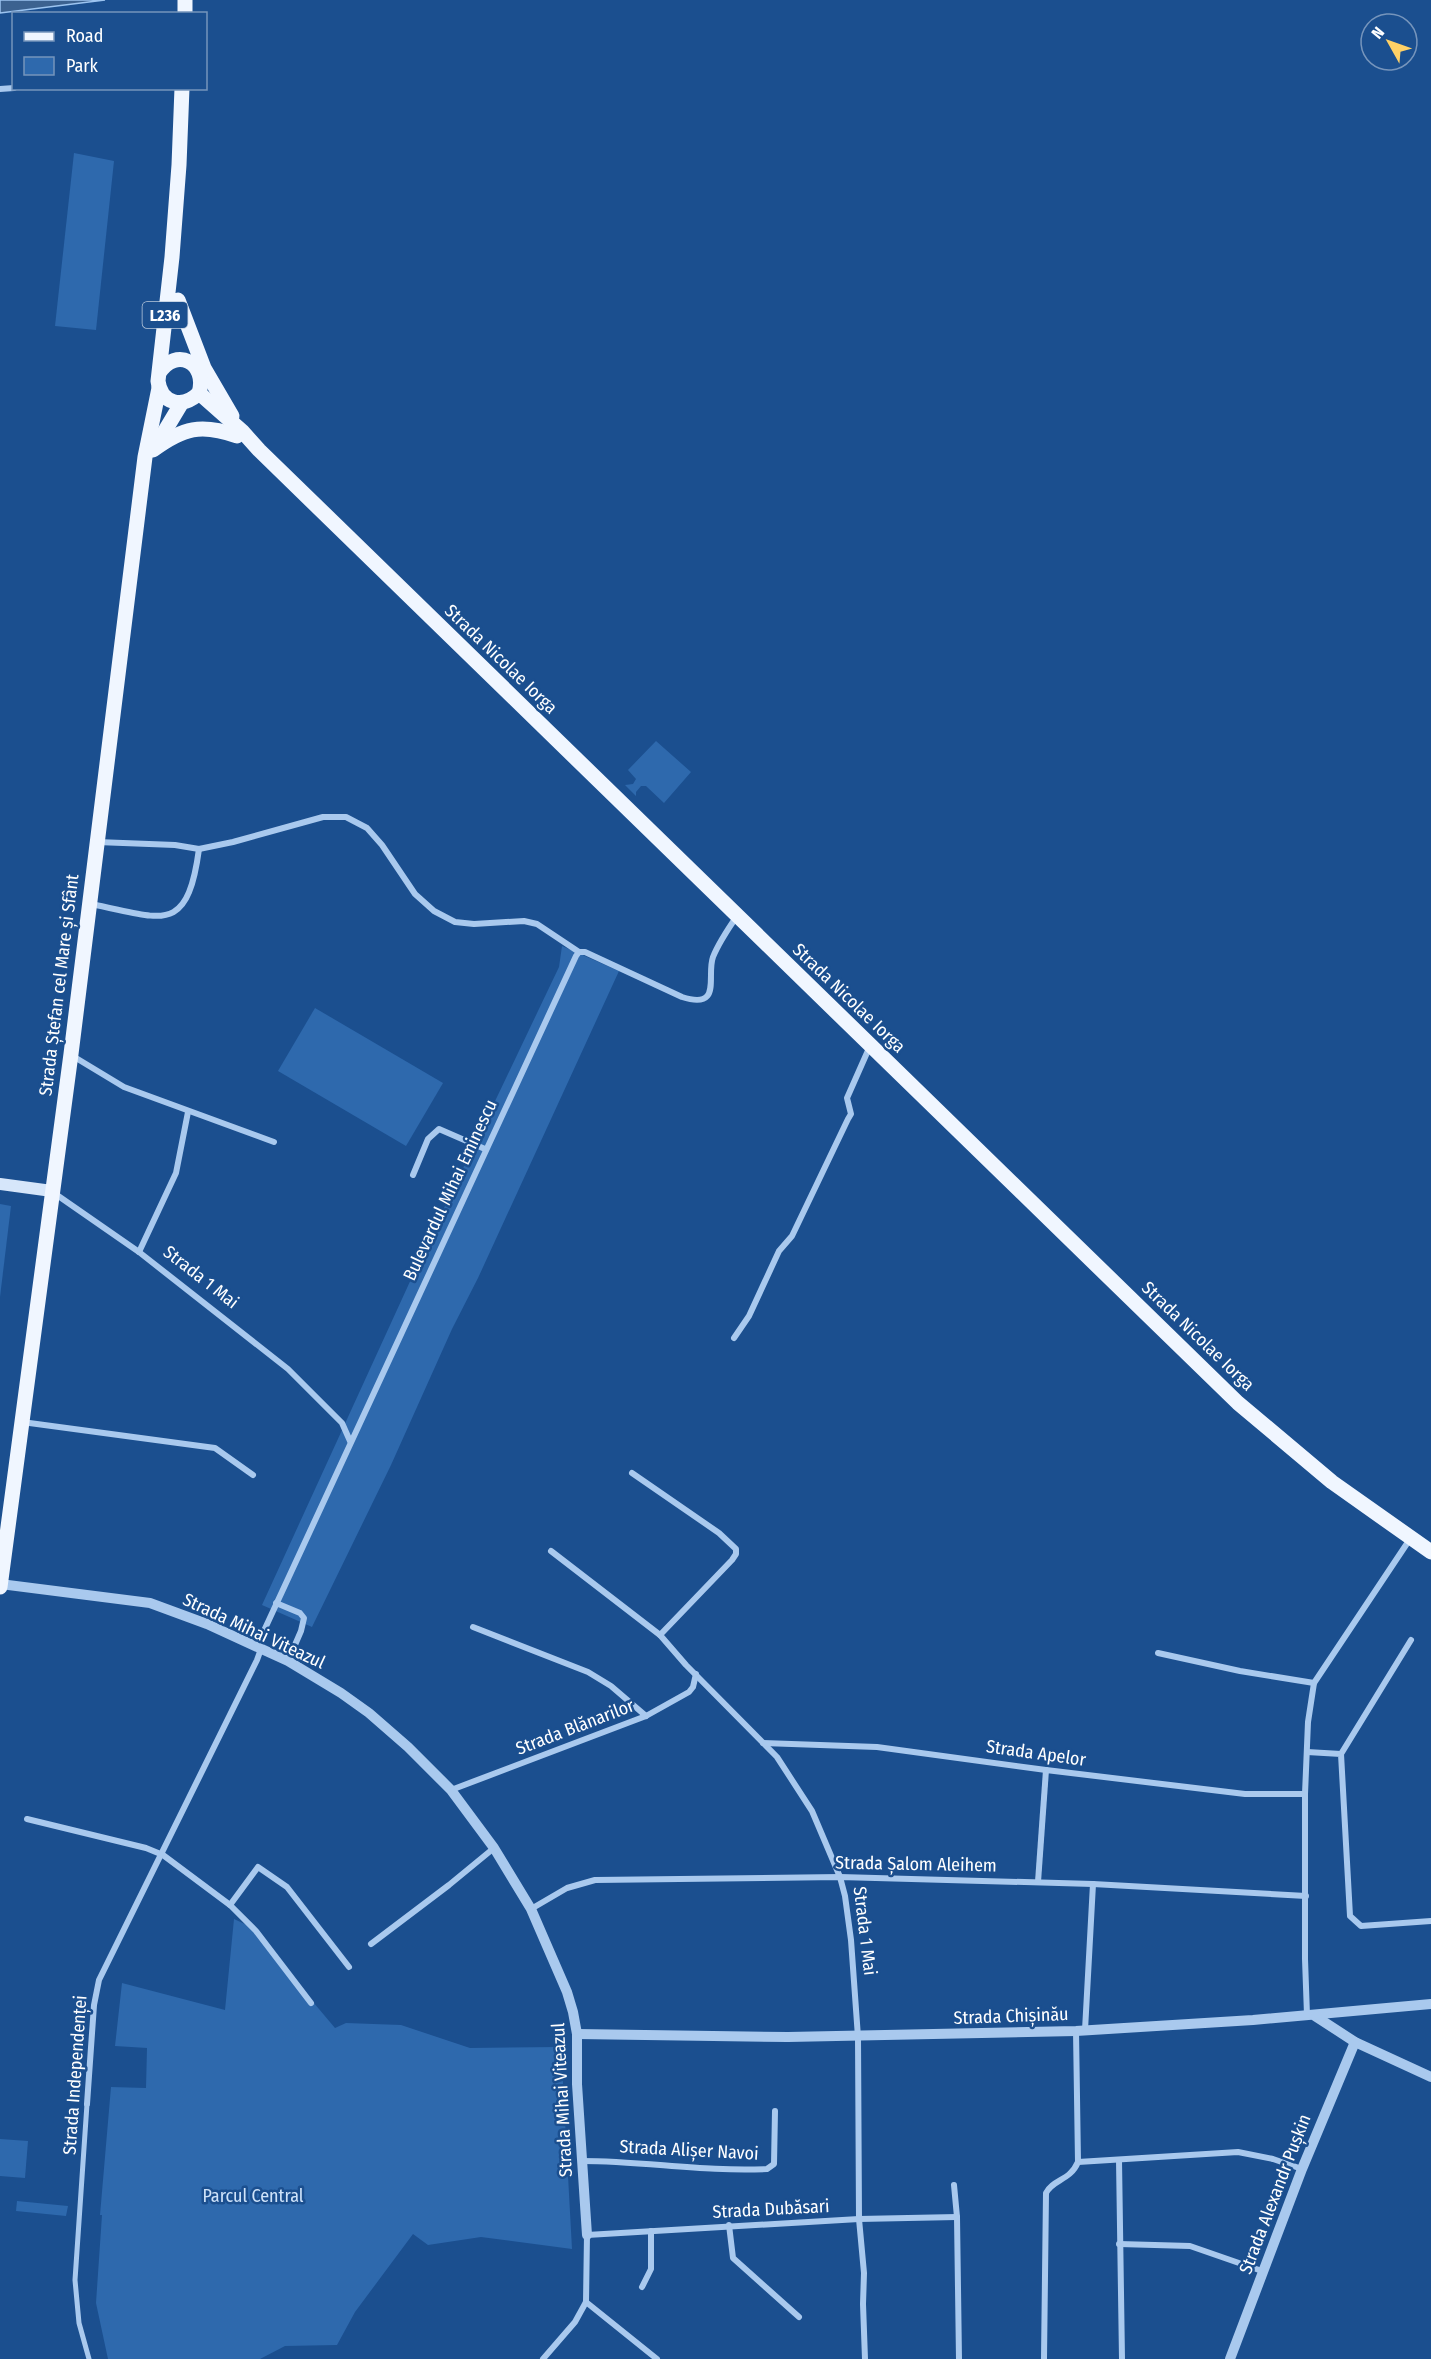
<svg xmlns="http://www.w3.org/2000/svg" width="1431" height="2359" font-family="'Fira Sans Condensed',sans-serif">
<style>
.green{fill:#2e69ad}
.water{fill:#3c6290;stroke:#9cc4f0;stroke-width:1.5}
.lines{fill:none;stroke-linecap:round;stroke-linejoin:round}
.pedestrian{stroke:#a9c9ee;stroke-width:5}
.minor{stroke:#a9c9ee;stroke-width:6}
.tertiary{stroke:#a9c9ee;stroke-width:10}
.secondary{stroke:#d6e6fa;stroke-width:12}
.primary{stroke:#f0f6ff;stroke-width:15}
.labels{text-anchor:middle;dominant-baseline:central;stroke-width:5;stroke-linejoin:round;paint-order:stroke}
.shield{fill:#1b4f8f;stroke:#bbcadd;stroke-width:1.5}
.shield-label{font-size:16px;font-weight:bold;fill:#fff}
.street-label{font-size:18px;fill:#fff;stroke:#1b4f8f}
.park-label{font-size:18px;fill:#cfe3fa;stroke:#1b4f8f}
</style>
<rect width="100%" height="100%" fill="#1b4f8f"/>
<g class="green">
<path d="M74 153 114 161 96 330 55 326Z"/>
<path d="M656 741 691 772 664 803 646 786H641L636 792V796L625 785 633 784 636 779 628 770Z"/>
<path d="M562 946 619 971 478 1278 452 1329 391 1465 312 1627 262 1605 434 1229 559 967Z"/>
<path d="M315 1008 443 1083 406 1146 278 1071Z"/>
<path d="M0 1204 11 1206 0 1297Z"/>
<path d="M234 1919 249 1926 335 2028 346 2023 401 2025 470 2048 561 2047 572 2249 481 2237 428 2245 413 2234 355 2312 337 2345 285 2346 260 2359H108L96 2303 102 2215H100L111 2087 146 2088 147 2048 115 2046 122 1983 225 2010Z"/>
<path d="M0 2139 28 2141 25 2178 0 2176Z"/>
<path d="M17 2201 68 2206 66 2216 16 2211Z"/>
</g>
<path class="water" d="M0 0H105L0 13Z"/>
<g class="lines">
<path class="pedestrian" d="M87 2104 75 2280 79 2323 89 2359"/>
<g class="minor">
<path d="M0 89 14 88"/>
<path d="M97 842 175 845 199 849 233 842 323 817H346L367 828 382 845 415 894 434 911 455 922 474 924 524 921 537 924 579 952"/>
<path d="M90 904C161 917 187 938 199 849"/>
<path d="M71 1055 124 1087 274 1142"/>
<path d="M413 1175 428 1139 439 1129 485 1149"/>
<path d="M54 1193 139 1252 288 1369 342 1423 350 1441"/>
<path d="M139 1252 176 1173 188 1112"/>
<path d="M734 1338 749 1316 779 1251 792 1236 848 1119 851 1114 847 1098 870 1046"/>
<path d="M22 1422 215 1448 253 1475"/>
<path d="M632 1473 719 1533 736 1549V1554L732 1560 660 1635"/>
<path d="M551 1551 660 1635 686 1665 777 1757 812 1811 840 1877 845 1896 851 1940 858 2037 859 2219 864 2273 863 2304 865 2359"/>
<path d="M276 1603 300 1613 304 1618 301 1631 288 1661"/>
<path d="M473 1627 588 1672 611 1686 646 1716"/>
<path d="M1158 1653 1240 1671 1314 1683"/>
<path d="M763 1743 877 1747 1046 1770 1245 1794H1305"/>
<path d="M1307 1752 1341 1754 1350 1916 1361 1926 1431 1921"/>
<path d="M1341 1754 1411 1640"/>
<path d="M451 1790 646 1716 689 1692 693 1687 696 1674"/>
<path d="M27 1819 146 1848 163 1855 230 1905 256 1931 311 2003"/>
<path d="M1038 1882 1046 1770"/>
<path d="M230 1905 258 1867 287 1887 349 1967"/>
<path d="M531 1909 567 1888 595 1880 840 1877 1093 1884 1306 1896"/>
<path d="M371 1944 449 1885 494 1848"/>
<path d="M1307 2015 1305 1959V1794L1308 1722 1314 1683 1410 1539"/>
<path d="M1085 2030 1093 1884"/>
<path d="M87 2104 94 2005 99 1980 257 1660 261 1649 262 1635 576 956 579 952H585L682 997C723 1010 706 976 713 957 719 942 728 929 737 916"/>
<path d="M1119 2160 1122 2359"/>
<path d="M582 2161C644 2161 705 2172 767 2169L774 2164 775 2111"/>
<path d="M1078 2162 1238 2152 1273 2159 1302 2169"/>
<path d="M954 2185 957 2217 959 2359"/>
<path d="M729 2225 733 2258 799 2317"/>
<path d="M1119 2244 1190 2246 1262 2271"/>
<path d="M642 2287 651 2269V2231"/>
<path d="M586 2302 657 2359"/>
<path d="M543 2359 575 2322 586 2302 587 2235 859 2219 957 2217"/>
<path d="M1044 2359 1046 2193C1053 2179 1070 2181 1078 2162L1076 2031"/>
</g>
<g class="tertiary">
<path d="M0 1584 150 1603 207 1624 288 1661 341 1693 369 1713 408 1747 451 1790 494 1848 531 1909 567 1992 573 2012 577 2034V2084L587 2235"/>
<path d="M1315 2016 1355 2042 1431 2077"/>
<path d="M577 2034 788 2037 1076 2031 1253 2020 1431 2004"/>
<path d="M1230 2359 1302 2169 1355 2042"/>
</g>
<path class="secondary" d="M0 1184 52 1191"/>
<g class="primary">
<path d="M185 14V0"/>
<path d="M178 300 204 368 232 416"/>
<path d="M159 373C176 346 208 363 199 393 183 409 161 404 158 381L172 257 179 165 182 88"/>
<path d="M199 393 242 431 259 450 1238 1403 1332 1482 1431 1552"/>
<path d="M157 444 181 404"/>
<path d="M153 450C183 428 201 423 237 436"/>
<path d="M0 1587 71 1054 145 457 159 388"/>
</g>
</g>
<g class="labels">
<rect class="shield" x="142.5" y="302" width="45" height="26" rx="4.5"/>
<g class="shield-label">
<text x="165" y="315">L236</text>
</g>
<g class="street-label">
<text transform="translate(501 659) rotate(44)">Strada Nicolae Iorga</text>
<text transform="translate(59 985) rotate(-83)">Strada Ștefan cel Mare și Sfânt</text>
<text transform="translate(849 998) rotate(44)">Strada Nicolae Iorga</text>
<text transform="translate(450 1190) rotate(-65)">Bulevardul Mihai Eminescu</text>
<text transform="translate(201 1277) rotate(38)">Strada 1 Mai</text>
<text transform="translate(1198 1336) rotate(44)">Strada Nicolae Iorga</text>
<text transform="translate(254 1631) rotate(25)">Strada Mihai Viteazul</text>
<text transform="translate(575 1727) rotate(-21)">Strada Blănarilor</text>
<text transform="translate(1036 1753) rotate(8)">Strada Apelor</text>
<text transform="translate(916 1864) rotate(1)">Strada Șalom Aleihem</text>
<text transform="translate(865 1931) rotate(83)">Strada 1 Mai</text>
<text transform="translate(1011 2016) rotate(-2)">Strada Chișinău</text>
<text transform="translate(75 2075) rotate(-86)">Strada Independenței</text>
<text transform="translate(562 2100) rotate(-93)">Strada Mihai Viteazul</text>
<text transform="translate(689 2150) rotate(3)">Strada Alișer Navoi</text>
<text transform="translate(1275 2194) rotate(-69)">Strada Alexandr Pușkin</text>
<text transform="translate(771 2209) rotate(-3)">Strada Dubăsari</text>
</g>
<g class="park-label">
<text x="253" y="2196">Parcul Central</text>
</g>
</g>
<rect x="12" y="12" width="195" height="78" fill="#1b4f8f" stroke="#7695bc" stroke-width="1.5"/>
<rect x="24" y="32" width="30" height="9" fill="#f0f6ff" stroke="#7695bc" stroke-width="1.5"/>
<text x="66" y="42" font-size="18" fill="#ffffff">Road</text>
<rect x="24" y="57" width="30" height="18" fill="#2e69ad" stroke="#7695bc" stroke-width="1.5"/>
<text x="66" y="72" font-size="18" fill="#ffffff">Park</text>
<g transform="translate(1389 42) rotate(310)"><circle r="28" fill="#1b4f8f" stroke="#7695bc" stroke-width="1.5"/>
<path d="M0-4.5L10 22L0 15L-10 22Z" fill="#ffd166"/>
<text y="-9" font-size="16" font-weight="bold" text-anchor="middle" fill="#ffffff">N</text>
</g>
</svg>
